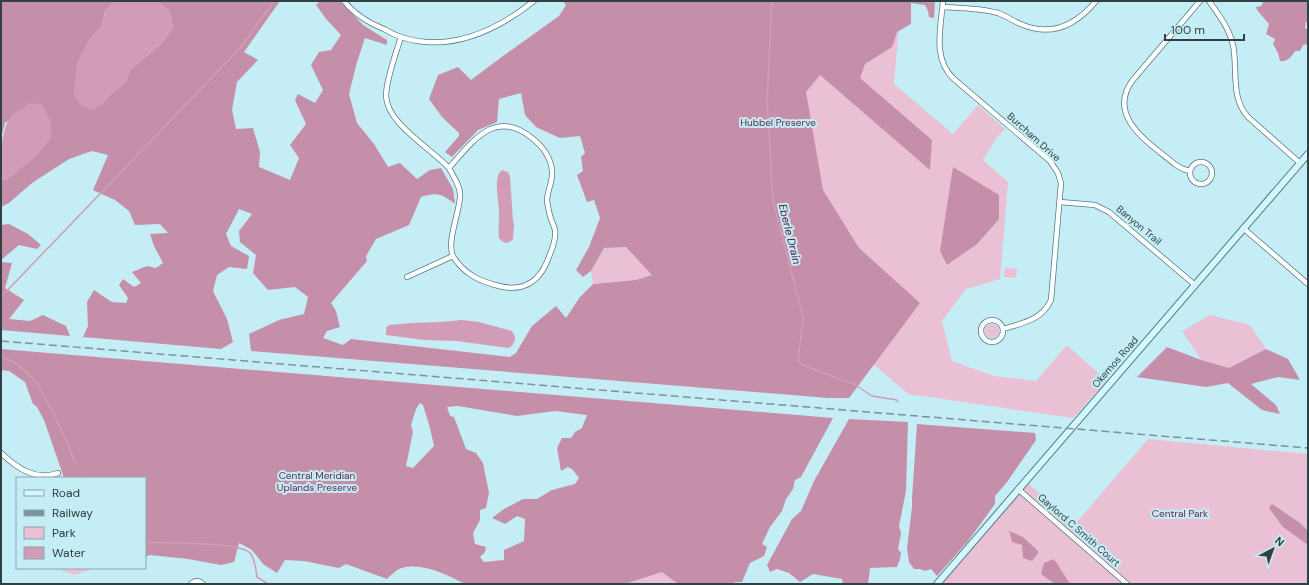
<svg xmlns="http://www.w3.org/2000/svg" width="1309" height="585" font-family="'DM Sans',sans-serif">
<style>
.green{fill:#eac0d4}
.forest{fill:#c58faa;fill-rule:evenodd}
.water{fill:#d39cb6}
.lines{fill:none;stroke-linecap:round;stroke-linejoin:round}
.stream{stroke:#d39cb6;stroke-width:1.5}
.street-casing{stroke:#557a82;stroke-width:6}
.secondary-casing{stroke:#557a82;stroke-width:8}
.street{stroke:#fff;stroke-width:4.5}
.secondary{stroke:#d4f7fe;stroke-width:6}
.rail{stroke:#79949a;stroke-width:1.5;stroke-dasharray:8 4;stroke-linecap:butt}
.labels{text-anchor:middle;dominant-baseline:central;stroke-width:4;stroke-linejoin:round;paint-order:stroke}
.park-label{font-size:10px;fill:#662549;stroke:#c5edf5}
.street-label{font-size:10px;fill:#304043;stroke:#c5edf5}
.water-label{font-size:11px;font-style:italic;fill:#54143a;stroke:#c5edf5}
</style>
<rect width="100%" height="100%" fill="#c5edf5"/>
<g class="green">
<path d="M901 1 894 84 953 134 978 105 1005 129 997 137 983 160 1008 182 1000 279 966 289 942 321 952 361 994 376 1036 381 1067 345 1107 381 1073 418 908 394 675 193 607 169Z"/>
<path d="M627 247 653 275 636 280 593 284 591 271 604 248Z"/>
<path d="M1005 268 1017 269 1016 278 1004 277Z"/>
<path d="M1210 315 1250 325 1266 349 1229 368 1201 360 1182 331Z"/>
<circle cx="992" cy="331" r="7"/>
<path d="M1148 439 1308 454V584H940L1027 483 1076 523Z"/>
<path d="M55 568H94L75 575Z"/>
<path d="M663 572 678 584H625Z"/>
</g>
<g class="forest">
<path d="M1 1H114L105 11 102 26 89 40 101 105 112 93 126 82 130 70 163 42 173 27 169 11 158 1H280L244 52 258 60 237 82 232 110 236 129 253 128 260 152 259 167 290 180 299 158 290 145 306 124 295 100 298 94 315 103 323 90 311 65 319 52 331 50 341 35 327 20 316 5 320 1H340L363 25 387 40V45L365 38 357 62 349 94 357 123 374 144 388 167 400 163 417 179 430 170 441 168 453 189 455 204C442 194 437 192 421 197L409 225 376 239 366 256 367 261 331 303 336 311 340 327 327 331 323 338 343 345 351 339 510 357 516 353 532 326 556 306 566 318 580 297 593 284 636 280 652 275 626 247 604 248 591 271 583 277 576 270 589 247 600 218 594 200 587 202 577 175 583 171 581 157 585 153 580 136 560 138 536 127 525 115 521 93 499 99 497 122 478 130 452 157 445 152 459 136V133L442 117 429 99 438 75 458 67 471 80 499 59 559 16 566 5 563 1H935L934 18 929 17 928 11 925 5 911 3V24L897 32 892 47 865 64 860 78 932 140 930 170 820 75 806 92 823 190 859 248 920 303 849 398H828L251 351 249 334 279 320 304 314 308 297 295 287 268 290 253 273 256 255 240 242 239 231 252 214 239 209 226 234 231 246 249 256 247 269 229 267 217 275 213 291 227 319 233 342 221 349 83 337 88 326 87 302 94 290 112 302 126 303 128 298 119 285 123 279 134 287 141 283 132 272 147 266 156 268 163 263 154 246 150 234 168 233 160 224 135 225 129 211 115 200 93 190 108 155 92 151 69 159 32 183 9 203 1 207V178L6 180 31 160 51 138 31 103 5 123 1 138Z"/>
<path d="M1262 1H1308V22H1306L1305 28 1308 30V44L1303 45 1300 51H1295C1291 57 1288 62 1280 61L1278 53 1273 44 1275 39 1266 34 1269 24 1257 10 1256 7 1261 6 1263 3Z"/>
<path d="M953 167 999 195V219L977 244 947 265 940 251Z"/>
<path d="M9 224 28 234 41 245 37 249 19 245 1 260V225Z"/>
<path d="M1 262 12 263 5 288 24 300 9 319 30 321 43 315 66 326 70 336 1 330Z"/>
<path d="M1167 347 1201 360 1229 368 1266 349 1288 359 1300 380 1278 377 1251 384 1276 405 1280 414 1262 410 1228 383 1206 387 1137 377Z"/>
<path d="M1 349 833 418 801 477 795 480 793 489 786 499 782 511 770 527 762 544 767 547 764 556 750 563 742 582H735L733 584H678L662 572 625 584H465C448 575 422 562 402 568 397 569 391 575 387 579L346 564 339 568 304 561 285 560 277 573 263 564 252 550 239 543 234 562 221 565 188 559 150 555 145 557V478H64L44 420 37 407 33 404 25 382 9 371 1 370ZM420 403 423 405 430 428 434 446 413 468 406 466 413 432 411 425 416 409ZM458 406 517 416 555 411 587 415 582 428 575 432 571 438H562L557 448 561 471 568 467 573 470 579 478 575 484 552 490 537 499H523L504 509 492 518 505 524 517 516 525 519 524 541 504 550V560L484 562 480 557 485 552 486 547 475 544 473 533 480 520V510L486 508 489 493 483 463 476 453 466 449 454 417 450 416 447 407Z"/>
<path d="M849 419 908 422 906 491 899 526 901 533 898 549 901 553 900 559 897 567 870 568 868 584H843L842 579 813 574 800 582 789 573 777 569 770 572 767 565 792 519 801 511 814 481Z"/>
<path d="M917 424 1035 433 1036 440 1007 482 995 496V504L968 541 937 576 931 569 925 571 920 569H914L909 562 907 548 912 507V498Z"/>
<path d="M1272 504 1300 523 1308 531V545L1283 527 1269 508Z"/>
<path d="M1009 531 1023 537 1039 552 1032 561 1023 558 1022 545 1012 542Z"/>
<path d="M1054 559 1070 584H1055L1041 574 1044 563Z"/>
</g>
<g class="water">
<path d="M114 1H158L169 11 173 27 163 42 130 70 126 82 112 93 101 105 91 110 80 105 74 95 77 62 89 40 102 26 105 11Z"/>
<path d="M31 103 41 104C49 115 53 125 51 138L31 160 6 180 1 178C1 159 0 127 13 114 18 110 26 107 31 103Z"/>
<path d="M502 170 508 172 510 176 513 221 514 224 513 239C509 244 503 244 499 238 498 230 499 221 499 213 499 200 494 185 499 173Z"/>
<path d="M462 320 479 322 512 331 515 337C515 342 513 346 508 348L457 341 424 340 386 335V328L389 325 412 323 440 322Z"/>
</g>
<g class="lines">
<g class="stream">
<path d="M772 1 767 101 773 201 801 309 803 320 798 360 801 364 839 379 854 384 872 396 897 400 898 402"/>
<path d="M1 297 242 46 274 1"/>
<path d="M1 357 18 364 35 381 51 408 63 433 75 463"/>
<path d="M81 475 84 478"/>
<path d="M145 542C164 543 239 542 250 553 255 559 256 570 257 577L268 584"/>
<path d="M754 584H756"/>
</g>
<g class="street-casing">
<g id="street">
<path d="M344 1C354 14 369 23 384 29 389 32 395 35 401 37 450 53 496 31 534 1"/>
<path d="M943 1C941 27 932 59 954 79L1050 161 1058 173 1061 183 1051 300C1042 320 1023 323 1003 329"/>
<path d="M1209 1C1219 15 1229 28 1233 45 1238 69 1230 97 1248 117L1300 163"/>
<path d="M943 7C961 8 980 8 998 13 1007 16 1014 22 1023 25 1053 37 1077 24 1096 1"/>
<path d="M401 37C396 53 386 80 386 96 387 124 432 149 449 168 473 141 495 108 532 138 542 146 551 158 552 171 553 182 547 191 547 201 548 207 549 213 551 219 552 222 554 226 555 230 556 237 553 247 550 254 542 279 526 293 499 286 479 281 466 275 454 258 445 244 460 212 460 196 461 187 453 176 449 168"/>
<circle cx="1201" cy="173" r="11"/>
<path d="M1190 171 1183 169 1176 165C1151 144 1106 118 1132 81L1200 1"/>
<path d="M1060 202 1095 205 1109 212 1195 285"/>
<path d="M1243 228 1308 284"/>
<path d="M407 277 453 256"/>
<circle cx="992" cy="331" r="11"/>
<path d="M1 453C17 468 35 481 58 473"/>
<path d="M1018 489 1127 584"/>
<path d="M191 584C195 580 199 580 203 584"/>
</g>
</g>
<g class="secondary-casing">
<path id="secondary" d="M937 584 1308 154"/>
</g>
<use href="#street" class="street"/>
<use href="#secondary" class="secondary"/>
<path class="rail" d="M1 341 1308 448"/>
</g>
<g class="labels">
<g class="park-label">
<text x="778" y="122">Hubbel Preserve</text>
<text x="317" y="475">Central Meridian<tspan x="317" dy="12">Uplands Preserve</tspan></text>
<text x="1180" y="513">Central Park</text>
</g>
<g class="street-label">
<text transform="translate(1034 137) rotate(42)">Burcham Drive</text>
<text transform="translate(1139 225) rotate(40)">Banyon Trail</text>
<text transform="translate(1115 362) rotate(-49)">Okemos Road</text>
<text transform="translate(1079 530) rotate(41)">Gaylord C Smith Court</text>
</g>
<g class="water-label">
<text transform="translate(790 234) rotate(76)">Eberle Drain</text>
</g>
</g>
<rect width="1309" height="585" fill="none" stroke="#304043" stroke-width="4"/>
<rect x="16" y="477" width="130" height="92" fill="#c5edf5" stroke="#89a8ae"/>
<rect x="24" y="490" width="20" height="6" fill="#d4f7fe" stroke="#89a8ae"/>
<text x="52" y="497" font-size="12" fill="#304043">Road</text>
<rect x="24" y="510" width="20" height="6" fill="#79949a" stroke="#89a8ae"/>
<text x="52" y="517" font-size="12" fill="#304043">Railway</text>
<rect x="24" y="527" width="20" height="12" fill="#eac0d4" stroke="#89a8ae"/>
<text x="52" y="537" font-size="12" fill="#304043">Park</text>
<rect x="24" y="547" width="20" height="12" fill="#d39cb6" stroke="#89a8ae"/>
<text x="52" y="557" font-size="12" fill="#304043">Water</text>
<g transform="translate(1273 549) rotate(41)" stroke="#c5edf5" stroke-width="3" paint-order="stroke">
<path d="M0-3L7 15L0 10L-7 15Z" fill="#304043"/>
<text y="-6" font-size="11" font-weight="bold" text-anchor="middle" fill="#304043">N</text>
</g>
<path d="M1165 34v6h79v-6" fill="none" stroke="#304043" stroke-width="2"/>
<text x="1171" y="34" font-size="12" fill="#304043" stroke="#c5edf5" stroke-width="3" paint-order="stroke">100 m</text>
</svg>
